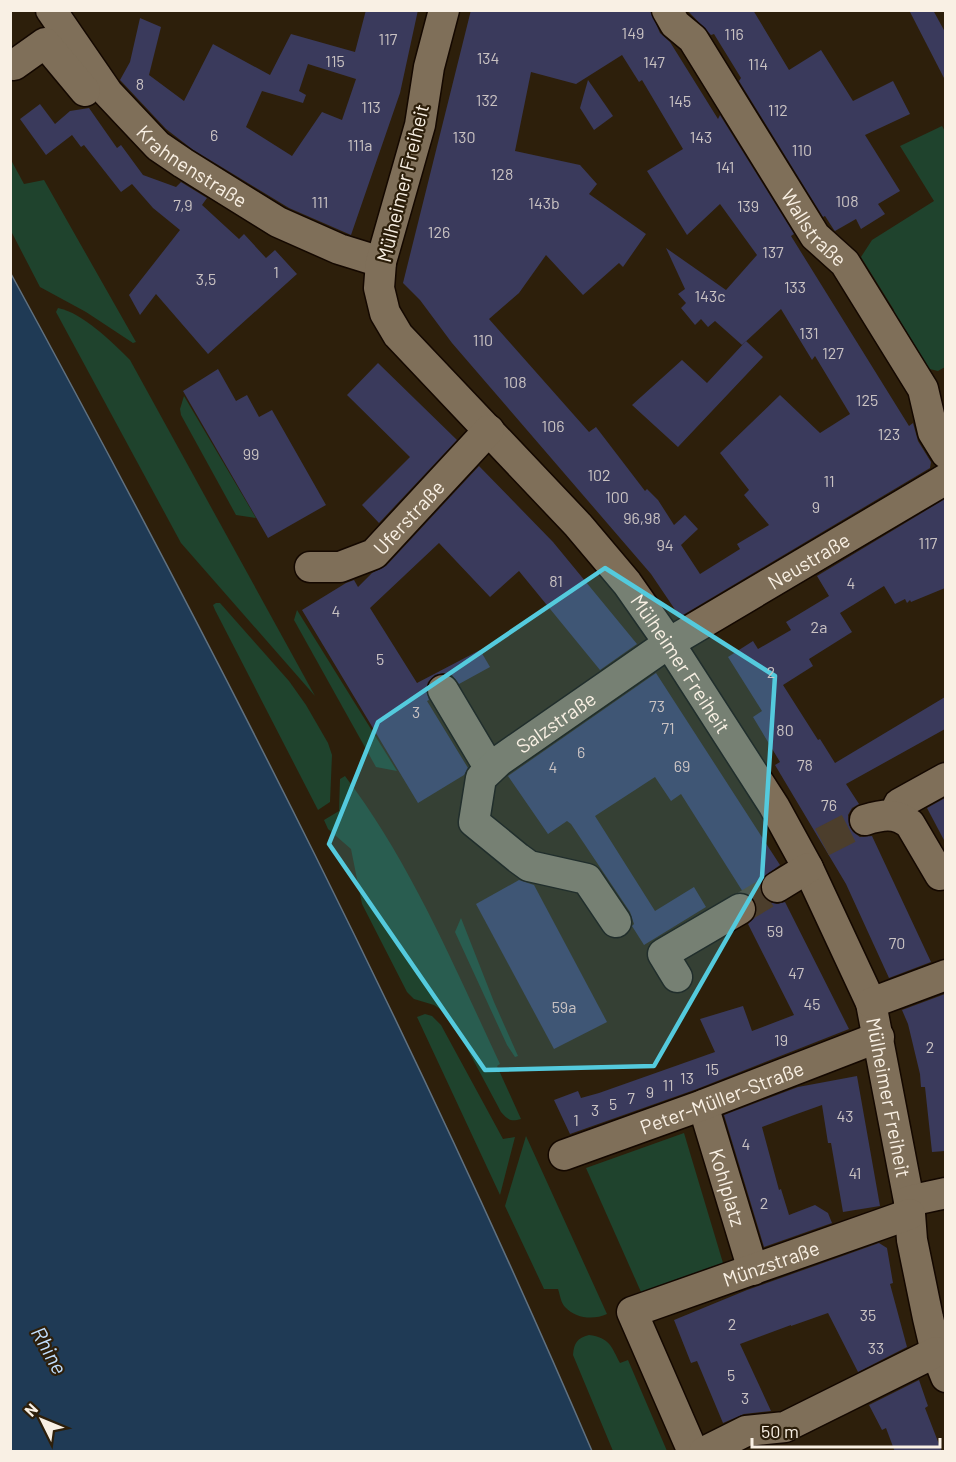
<svg xmlns="http://www.w3.org/2000/svg" width="956" height="1462" font-family="Barlow,sans-serif">
<style>
.green{fill:#1f432d}
.water{fill:#1f3a55;stroke:#607180;stroke-width:1.5}
.building{fill:#3a3a5c;fill-rule:evenodd}
.lines{fill:none;stroke-linecap:round;stroke-linejoin:round}
.minor-tunnel{stroke:#4c3e2c;stroke-width:30;stroke-dasharray:30 15;stroke-linecap:butt}
.minor-casing{stroke:#140800;stroke-width:33}
.minor{stroke:#7f6f59;stroke-width:30}
.marked{fill:#54cadd;fill-opacity:0.2;stroke:#54cadd;stroke-width:4.5;stroke-linejoin:round}
.labels{text-anchor:middle;dominant-baseline:central;stroke-width:4.5;stroke-linejoin:round;paint-order:stroke}
.number-label{font-size:16px;fill:#c9c2c2}
.street-label{font-size:20px;fill:#f9f0e4;stroke:#2d1f0b}
.water-label{font-size:21px;font-style:italic;fill:#c2dffe;stroke:#2d1f0b}
</style>
<rect width="100%" height="100%" fill="#2d1f0b"/>
<g class="green">
<path d="M942 126 946 133 945 367 938 371 917 366 912 357 919 352 899 319 891 323 887 315 894 310 861 257 872 240 934 201 900 146Z"/>
<path d="M11 160 24 184 44 180 136 342 133 343 86 312 40 287 11 231Z"/>
<path d="M58 308C83 313 112 342 130 360L315 696 181 543 56 312Z"/>
<path d="M184 396 256 518 236 515 181 415 180 409Z"/>
<path d="M216 603H220L289 681 306 705 328 743 332 755 330 802 318 810 215 610 213 605Z"/>
<path d="M297 610 397 771 376 767 294 620Z"/>
<path d="M345 776C411 863 454 966 500 1064L497 1066 521 1119C511 1122 508 1120 501 1112L454 1024 446 1013 434 1005 414 999 407 992 362 904 351 849 328 829 324 820 339 811 340 779Z"/>
<path d="M461 918 494 1002 518 1056 515 1057 507 1045 455 932Z"/>
<path d="M425 1014 432 1016 441 1025 503 1139 515 1137 500 1195 417 1017Z"/>
<path d="M684 1133 723 1263 641 1292 586 1168Z"/>
<path d="M526 1136 607 1314C594 1320 576 1319 565 1307 561 1303 560 1295 558 1289H544L505 1206Z"/>
<path d="M589 1335C610 1338 611 1346 620 1363L628 1360 667 1451H613L573 1355C574 1343 577 1338 589 1335Z"/>
</g>
<path class="water" d="M10 272C220 657 419 1048 592 1451H11Z"/>
<g class="building">
<path d="M366 10H418L400 93 351 235 289 208 192 149 166 129 120 80 130 62 140 18 161 27 149 75 184 101 213 44 270 75 291 34 355 52ZM308 64 356 79 342 120 322 112 292 156 246 127 262 91 303 103 306 95 299 91Z"/>
<path d="M471 10H650L660 33 670 42 718 119 720 115 794 234 791 236 909 426 913 423 918 441 931 462 930 468 683 615 678 614 651 574 452 343 420 300 403 283ZM622 55 639 82 642 80 683 149 647 171 687 235 720 204 757 255 726 290 666 248 685 289 678 294 686 303 681 308 695 325 701 319 708 327 715 321 742 345 781 309 812 360 815 356 850 414 820 433 780 395 720 453 749 490 744 495 769 525 737 544 740 549 700 574 681 545 698 529 685 515 674 525 658 500 647 489 645 491 596 427 589 432 489 319 519 293 546 255 583 295 619 263 623 267 646 234 589 194 597 184 580 165 515 151 531 72 576 84Z"/>
<path d="M687 10H753L789 70 821 50 853 101 893 81 910 114 865 135 900 191 878 204 885 214 861 229 856 219 835 231 834 230 825 216 823 217 739 81 741 78 714 34 711 35Z"/>
<path d="M909 10H933L945 32V80Z"/>
<path d="M588 80 613 116 594 130 580 108Z"/>
<path d="M40 104 55 124 70 111 89 108 117 148 121 145 143 175 176 187 181 182 207 198 202 205 239 239 244 234 266 258 275 250 297 274 208 354 156 294 140 315 129 295 180 230 153 208 132 184 121 192 84 145 81 147 72 135 46 155 20 119Z"/>
<path d="M746 341 763 357 678 447 632 405 682 360 707 383Z"/>
<path d="M378 363 457 440 379 523 362 505 410 457 347 395Z"/>
<path d="M218 369 236 401 247 395 259 417 272 410 326 505 268 538 183 391Z"/>
<path d="M479 466 553 542 637 644 600 670 519 571 490 597 439 543 370 608 417 683 480 650 490 667 459 684 452 675 443 673 435 675 428 682 426 690 429 700 427 701 468 768 464 775 418 803 302 610 346 583 354 580 358 587 372 573 386 566Z"/>
<path d="M945 499V588L911 602 910 600 907 603 905 599 895 604 884 586 840 613 852 632 809 659 813 666 783 685 818 740 820 739 835 763 945 697V729L846 784 859 804 852 808 848 815 849 825 853 832 860 837 872 836 931 962 889 978 846 884 775 765 780 762 753 717 762 711 728 657 753 641 758 649 791 630 786 622 829 596 817 576Z"/>
<path d="M656 673 780 865 762 878 760 887 762 895 769 902 777 904 785 902 849 1029 697 1089 570 1134 554 1100 578 1091 581 1098 599 1093 715 1052 700 1019 743 1006 752 1031 794 1015 748 924 755 917 757 908 755 901 749 894 743 892 681 794 671 801 655 777 595 816 655 911 694 887 706 907 644 945 632 926 634 924 630 912 571 824 567 821 548 834 508 776Z"/>
<path d="M945 798V842L927 808Z"/>
<path d="M519 880 534 885 607 1022 554 1049 476 904Z"/>
<path d="M945 994V1151L932 1152 925 1087H921L920 1074 908 1024 902 1010Z"/>
<path d="M857 1076 880 1206 843 1212 831 1143H828L822 1105 794 1115 762 1127 779 1190 781 1189 789 1215 815 1205 828 1213 832 1223 764 1247 724 1115 798 1087Z"/>
<path d="M879 1243 887 1248 893 1283 890 1284 907 1347 858 1372 828 1313 791 1326V1325L740 1344 771 1411 744 1414 723 1423 697 1361 691 1363 674 1320 747 1290Z"/>
<path d="M919 1380 928 1406 925 1408 942 1452H895L886 1428 882 1430 869 1405Z"/>
</g>
<g class="lines">
<g class="minor-tunnel">
<path d="M822 842 865 820"/>
<path d="M740 909 777 887"/>
</g>
<g class="minor-casing">
<g id="minor">
<path id="s1" d="M51 10 108 93 158 146 183 163 278 222 339 249 381 262"/>
<path id="s2" d="M444 10 429 67 420 125 381 262 379 288 385 313 398 335 578 525 627 583 669 643 774 806 808 868 871 1003 909 1201 912 1240 928 1318 936 1352 946 1377"/>
<path id="s3" d="M667 10 675 24 693 39 815 236 845 263 923 389 933 432 946 453"/>
<path d="M14 65 45 43 85 91"/>
<path id="s4" d="M310 567H340L374 554 489 430"/>
<path d="M443 690 490 769"/>
<path d="M894 815 899 804 946 778"/>
<path d="M865 820C882 815 895 812 910 824L940 875"/>
<path d="M777 887 808 868"/>
<path id="s5" d="M616 922 587 879 529 866 518 858 474 822 481 778 499 761 669 643 946 479"/>
<path d="M677 977 663 954 740 909"/>
<path d="M871 1003 946 975"/>
<path id="s6" d="M703 1105 753 1270"/>
<path id="s7" d="M564 1155 703 1105 879 1037"/>
<path d="M909 1201 946 1193"/>
<path id="s8" d="M693 1452 632 1312 910 1214"/>
<path d="M704 1452 746 1431 785 1427 936 1352"/>
</g>
</g>
<use href="#minor" class="minor"/>
</g>
<path class="marked" d="M605 568 775 676 762 877 654 1066 485 1070 329 844 378 722Z"/>
<g class="labels">
<g class="number-label">
<text x="633" y="32">149</text>
<text x="734" y="33">116</text>
<text x="388" y="38">117</text>
<text x="488" y="57">134</text>
<text x="335" y="60">115</text>
<text x="654" y="61">147</text>
<text x="758" y="63">114</text>
<text x="140" y="83">8</text>
<text x="487" y="99">132</text>
<text x="680" y="100">145</text>
<text x="371" y="106">113</text>
<text x="778" y="109">112</text>
<text x="214" y="134">6</text>
<text x="464" y="136">130</text>
<text x="701" y="136">143</text>
<text x="360" y="144">111a</text>
<text x="802" y="149">110</text>
<text x="725" y="166">141</text>
<text x="502" y="173">128</text>
<text x="847" y="200">108</text>
<text x="320" y="201">111</text>
<text x="544" y="202">143b</text>
<text x="183" y="204">7,9</text>
<text x="748" y="205">139</text>
<text x="439" y="231">126</text>
<text x="773" y="251">137</text>
<text x="276" y="271">1</text>
<text x="206" y="278">3,5</text>
<text x="795" y="286">133</text>
<text x="710" y="295">143c</text>
<text x="809" y="332">131</text>
<text x="483" y="339">110</text>
<text x="833" y="352">127</text>
<text x="515" y="381">108</text>
<text x="867" y="399">125</text>
<text x="553" y="425">106</text>
<text x="889" y="433">123</text>
<text x="251" y="453">99</text>
<text x="599" y="474">102</text>
<text x="829" y="480">11</text>
<text x="617" y="496">100</text>
<text x="816" y="506">9</text>
<text x="642" y="517">96,98</text>
<text x="928" y="542">117</text>
<text x="665" y="544">94</text>
<text x="556" y="580">81</text>
<text x="851" y="582">4</text>
<text x="336" y="610">4</text>
<text x="819" y="626">2a</text>
<text x="380" y="658">5</text>
<text x="771" y="671">2</text>
<text x="657" y="705">73</text>
<text x="416" y="711">3</text>
<text x="668" y="727">71</text>
<text x="785" y="729">80</text>
<text x="581" y="751">6</text>
<text x="805" y="764">78</text>
<text x="682" y="765">69</text>
<text x="553" y="766">4</text>
<text x="829" y="804">76</text>
<text x="775" y="930">59</text>
<text x="897" y="942">70</text>
<text x="796" y="972">47</text>
<text x="812" y="1003">45</text>
<text x="564" y="1006">59a</text>
<text x="781" y="1039">19</text>
<text x="930" y="1046">2</text>
<text x="712" y="1068">15</text>
<text x="687" y="1077">13</text>
<text x="668" y="1084">11</text>
<text x="650" y="1091">9</text>
<text x="631" y="1097">7</text>
<text x="613" y="1103">5</text>
<text x="595" y="1109">3</text>
<text x="845" y="1115">43</text>
<text x="576" y="1119">1</text>
<text x="746" y="1143">4</text>
<text x="855" y="1172">41</text>
<text x="764" y="1202">2</text>
<text x="868" y="1314">35</text>
<text x="732" y="1323">2</text>
<text x="876" y="1347">33</text>
<text x="731" y="1374">5</text>
<text x="745" y="1397">3</text>
</g>
<g class="street-label">
<text stroke="none"><textPath href="#s1" startOffset="213">Krahnenstraße</textPath></text>
<text transform="translate(402 183) rotate(-76)">Mülheimer Freiheit</text>
<text stroke="none"><textPath href="#s3" startOffset="264">Wallstraße</textPath></text>
<text stroke="none"><textPath href="#s4" startOffset="117">Uferstraße</textPath></text>
<text stroke="none"><textPath href="#s5" startOffset="620">Neustraße</textPath></text>
<text stroke="none"><textPath href="#s2" startOffset="772">Mülheimer Freiheit</textPath></text>
<text stroke="none"><textPath href="#s5" startOffset="320">Salzstraße</textPath></text>
<text stroke="none"><textPath href="#s7" startOffset="168">Peter-Müller-Straße</textPath></text>
<text stroke="none"><textPath href="#s2" startOffset="1258">Mülheimer Freiheit</textPath></text>
<text stroke="none"><textPath href="#s6" startOffset="86">Kohlplatz</textPath></text>
<text stroke="none"><textPath href="#s8" startOffset="300">Münzstraße</textPath></text>
</g>
<g class="water-label">
<text transform="translate(50 1350) rotate(61)">Rhine</text>
</g>
</g>
<rect width="956" height="1462" fill="none" stroke="#f9f0e4" stroke-width="24"/>
<g transform="translate(42 1420) rotate(313)" stroke="#2d1f0b" stroke-width="4.5" paint-order="stroke">
<path d="M0-4.5L10 22L0 15L-10 22Z" fill="#f9f0e4"/>
<text y="-9" font-size="16" font-weight="bold" text-anchor="middle" fill="#f9f0e4">N</text>
</g>
<path d="M752 1438v9h188v-9" fill="none" stroke="#f9f0e4" stroke-width="3"/>
<text x="761" y="1438" font-size="18" fill="#f9f0e4" stroke="#2d1f0b" stroke-width="4.5" paint-order="stroke">50 m</text>
</svg>
